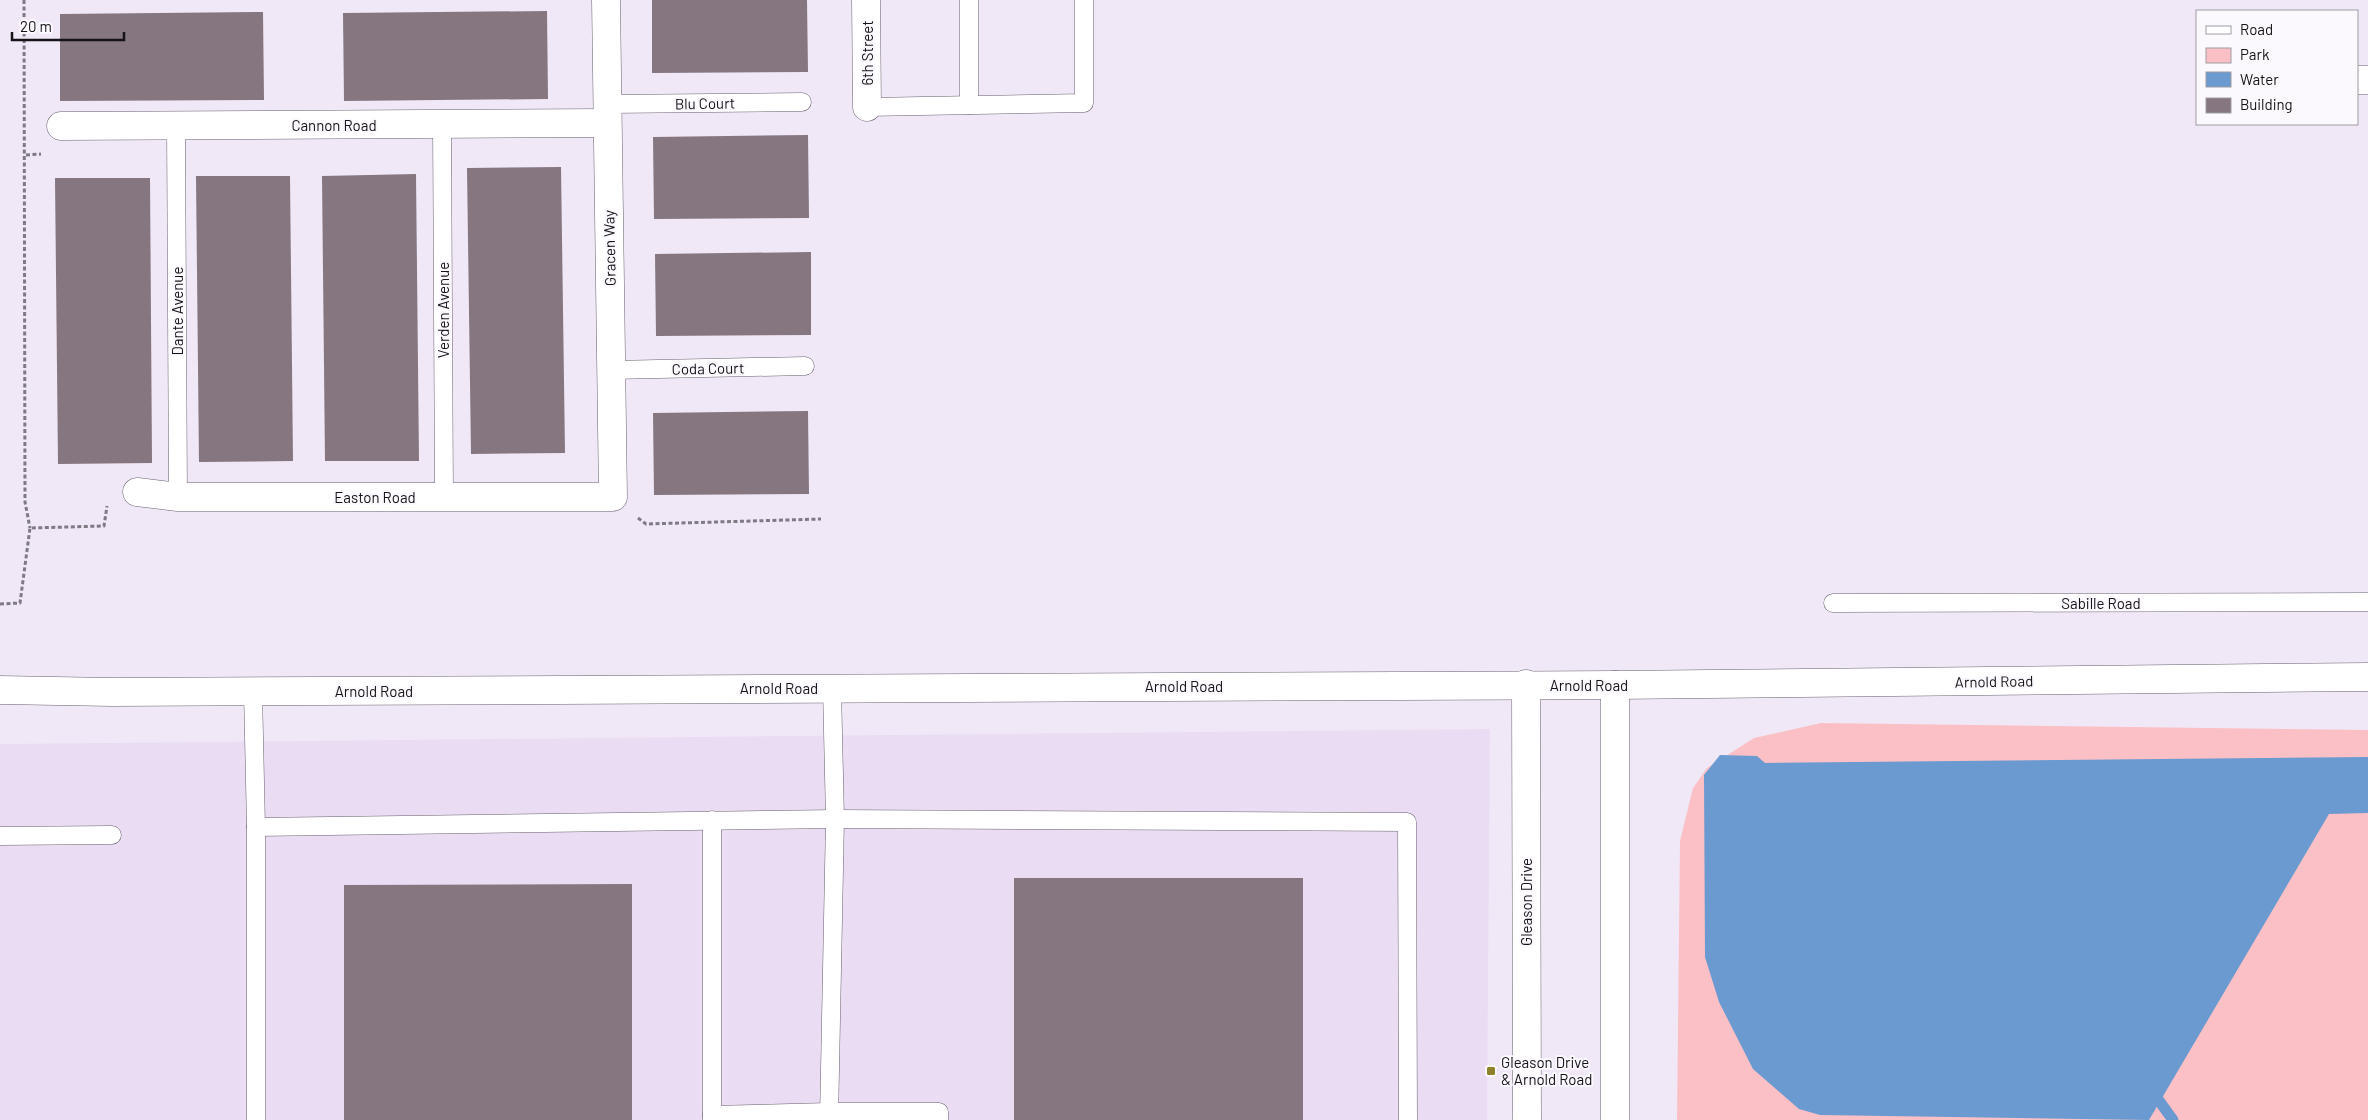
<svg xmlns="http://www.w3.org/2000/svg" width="2368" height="1120" font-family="Barlow,sans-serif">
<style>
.built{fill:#eaddf3}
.green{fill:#fbc0c5}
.water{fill:#6b9ad1}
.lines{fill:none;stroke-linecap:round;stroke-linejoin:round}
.stream{stroke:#6b9ad1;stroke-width:11}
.building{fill:#85767f}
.service-casing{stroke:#69616e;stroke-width:19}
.minor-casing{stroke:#69616e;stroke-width:29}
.tertiary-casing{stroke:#69616e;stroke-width:29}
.secondary-casing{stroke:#69616e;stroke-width:29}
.path{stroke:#7f7983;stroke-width:3;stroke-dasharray:4 2.5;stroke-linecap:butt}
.service{stroke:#fff;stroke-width:18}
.minor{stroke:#fff;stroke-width:28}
.tertiary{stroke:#fff;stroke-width:28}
.secondary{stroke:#fff;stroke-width:28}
.poi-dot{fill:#8d8229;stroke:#fbf8fe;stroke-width:2}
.labels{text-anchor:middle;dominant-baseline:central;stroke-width:4;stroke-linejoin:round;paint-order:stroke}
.street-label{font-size:15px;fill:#161318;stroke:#fbf8fe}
.poi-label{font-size:15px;fill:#161318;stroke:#fbf8fe;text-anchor:start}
</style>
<rect width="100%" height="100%" fill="#f1e8f7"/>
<path class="built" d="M1490 729 1487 1120H0V744Z"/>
<path class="green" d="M1821 723 2368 730V1120H1677L1680 841 1693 788 1707 768 1754 738Z"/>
<path class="water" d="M1720 755 1757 756 1765 763 2368 757V813L2329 814 2149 1120 1820 1115 1799 1109 1753 1069 1719 1002 1705 957 1704 775Z"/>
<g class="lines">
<path class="stream" d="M2152 1091 2173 1120"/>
</g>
<g class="building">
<path d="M652 0H807L808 72 652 73Z"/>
<path d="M547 11 548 99 344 101 343 13Z"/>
<path d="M263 12 264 100 60 101V14Z"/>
<path d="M808 135 809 218 654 219 653 137Z"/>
<path d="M561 167 565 453 471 454 467 168Z"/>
<path d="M416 174 419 461H325L322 176Z"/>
<path d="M196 176H290L293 461 199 462Z"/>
<path d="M55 178H150L152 463 58 464Z"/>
<path d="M811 252V335L656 336 655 254Z"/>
<path d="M808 411 809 494 654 495 653 413Z"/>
<rect x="1014" y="878" width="289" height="242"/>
<path d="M632 884V1120H344V885Z"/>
</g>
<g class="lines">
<g class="service-casing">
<g id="service">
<path d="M969 0V105"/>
<path d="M608 104 802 102"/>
<path d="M867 107 1084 103V0"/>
<path d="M442 124 444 497"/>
<path d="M176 125 178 497"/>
<path d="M611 370 805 366"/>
<path d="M1833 603 2368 602"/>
<path d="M253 691 256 827V1120"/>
<path d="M712 820V1120"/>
<path d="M256 827 835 819 1407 822 1408 1120"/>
<path d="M0 836 112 835"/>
<path d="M712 1115 829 1112H939V1120"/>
<path d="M829 1120 835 819 832 688"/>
</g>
</g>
<g class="minor-casing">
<g id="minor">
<path d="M866 0 867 107"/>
<path d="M2357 80H2368"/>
<path d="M61 126 607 123"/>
<path d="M137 492 178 497H613L606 0"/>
</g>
</g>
<g class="tertiary-casing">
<path id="tertiary" d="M0 690 112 692 1615 685 2368 677"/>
</g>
<g class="secondary-casing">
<g id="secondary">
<path d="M1526 684 1527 1120"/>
<path d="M1615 685V1120"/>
</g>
</g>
<g class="path">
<path d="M24 0 25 502 30 528"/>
<path d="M26 155 41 154"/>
<path d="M638 518 646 524 821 519"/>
<path d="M0 604 20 603 30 528 104 526 107 506"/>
</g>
<use href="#service" class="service"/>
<use href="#minor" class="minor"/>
<use href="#tertiary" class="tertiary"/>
<use href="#secondary" class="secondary"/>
</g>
<rect class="poi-dot" x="1486" y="1066" width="10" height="10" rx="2.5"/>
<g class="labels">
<g class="street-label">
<text transform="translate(867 53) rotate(-90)">6th Street</text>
<text transform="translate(705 103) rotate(-1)">Blu Court</text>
<text x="334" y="125">Cannon Road</text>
<text transform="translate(609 248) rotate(-91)">Gracen Way</text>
<text transform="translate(443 310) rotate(-90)">Verden Avenue</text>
<text transform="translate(177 311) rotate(-90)">Dante Avenue</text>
<text transform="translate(708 368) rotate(-1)">Coda Court</text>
<text x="375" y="497">Easton Road</text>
<text x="2101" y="603">Sabille Road</text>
<text transform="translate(1994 681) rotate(-1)">Arnold Road</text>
<text x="1589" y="685">Arnold Road</text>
<text x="1184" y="686">Arnold Road</text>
<text x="779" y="688">Arnold Road</text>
<text x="374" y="691">Arnold Road</text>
<text transform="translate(1526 902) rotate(-90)">Gleason Drive</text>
</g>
<g class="poi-label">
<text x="1501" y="1062">Gleason Drive<tspan x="1501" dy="17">&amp; Arnold Road</tspan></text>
</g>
</g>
<rect x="2196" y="10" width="162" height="115" fill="#fbf8fe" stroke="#9f9ca2"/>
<rect x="2206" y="26" width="25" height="8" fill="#ffffff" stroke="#9f9ca2"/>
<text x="2240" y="35" font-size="15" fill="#161318">Road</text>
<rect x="2206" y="48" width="25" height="15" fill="#fbc0c5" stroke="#9f9ca2"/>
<text x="2240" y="60" font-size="15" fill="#161318">Park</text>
<rect x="2206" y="72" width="25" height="15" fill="#6b9ad1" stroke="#9f9ca2"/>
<text x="2240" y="85" font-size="15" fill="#161318">Water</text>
<rect x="2206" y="98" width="25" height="15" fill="#85767f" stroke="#9f9ca2"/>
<text x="2240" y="110" font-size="15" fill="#161318">Building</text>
<path d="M12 32v8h112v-8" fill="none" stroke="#161318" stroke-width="2.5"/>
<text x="20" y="32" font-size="15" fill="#161318" stroke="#fbf8fe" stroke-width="4" paint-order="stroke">20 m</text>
</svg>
